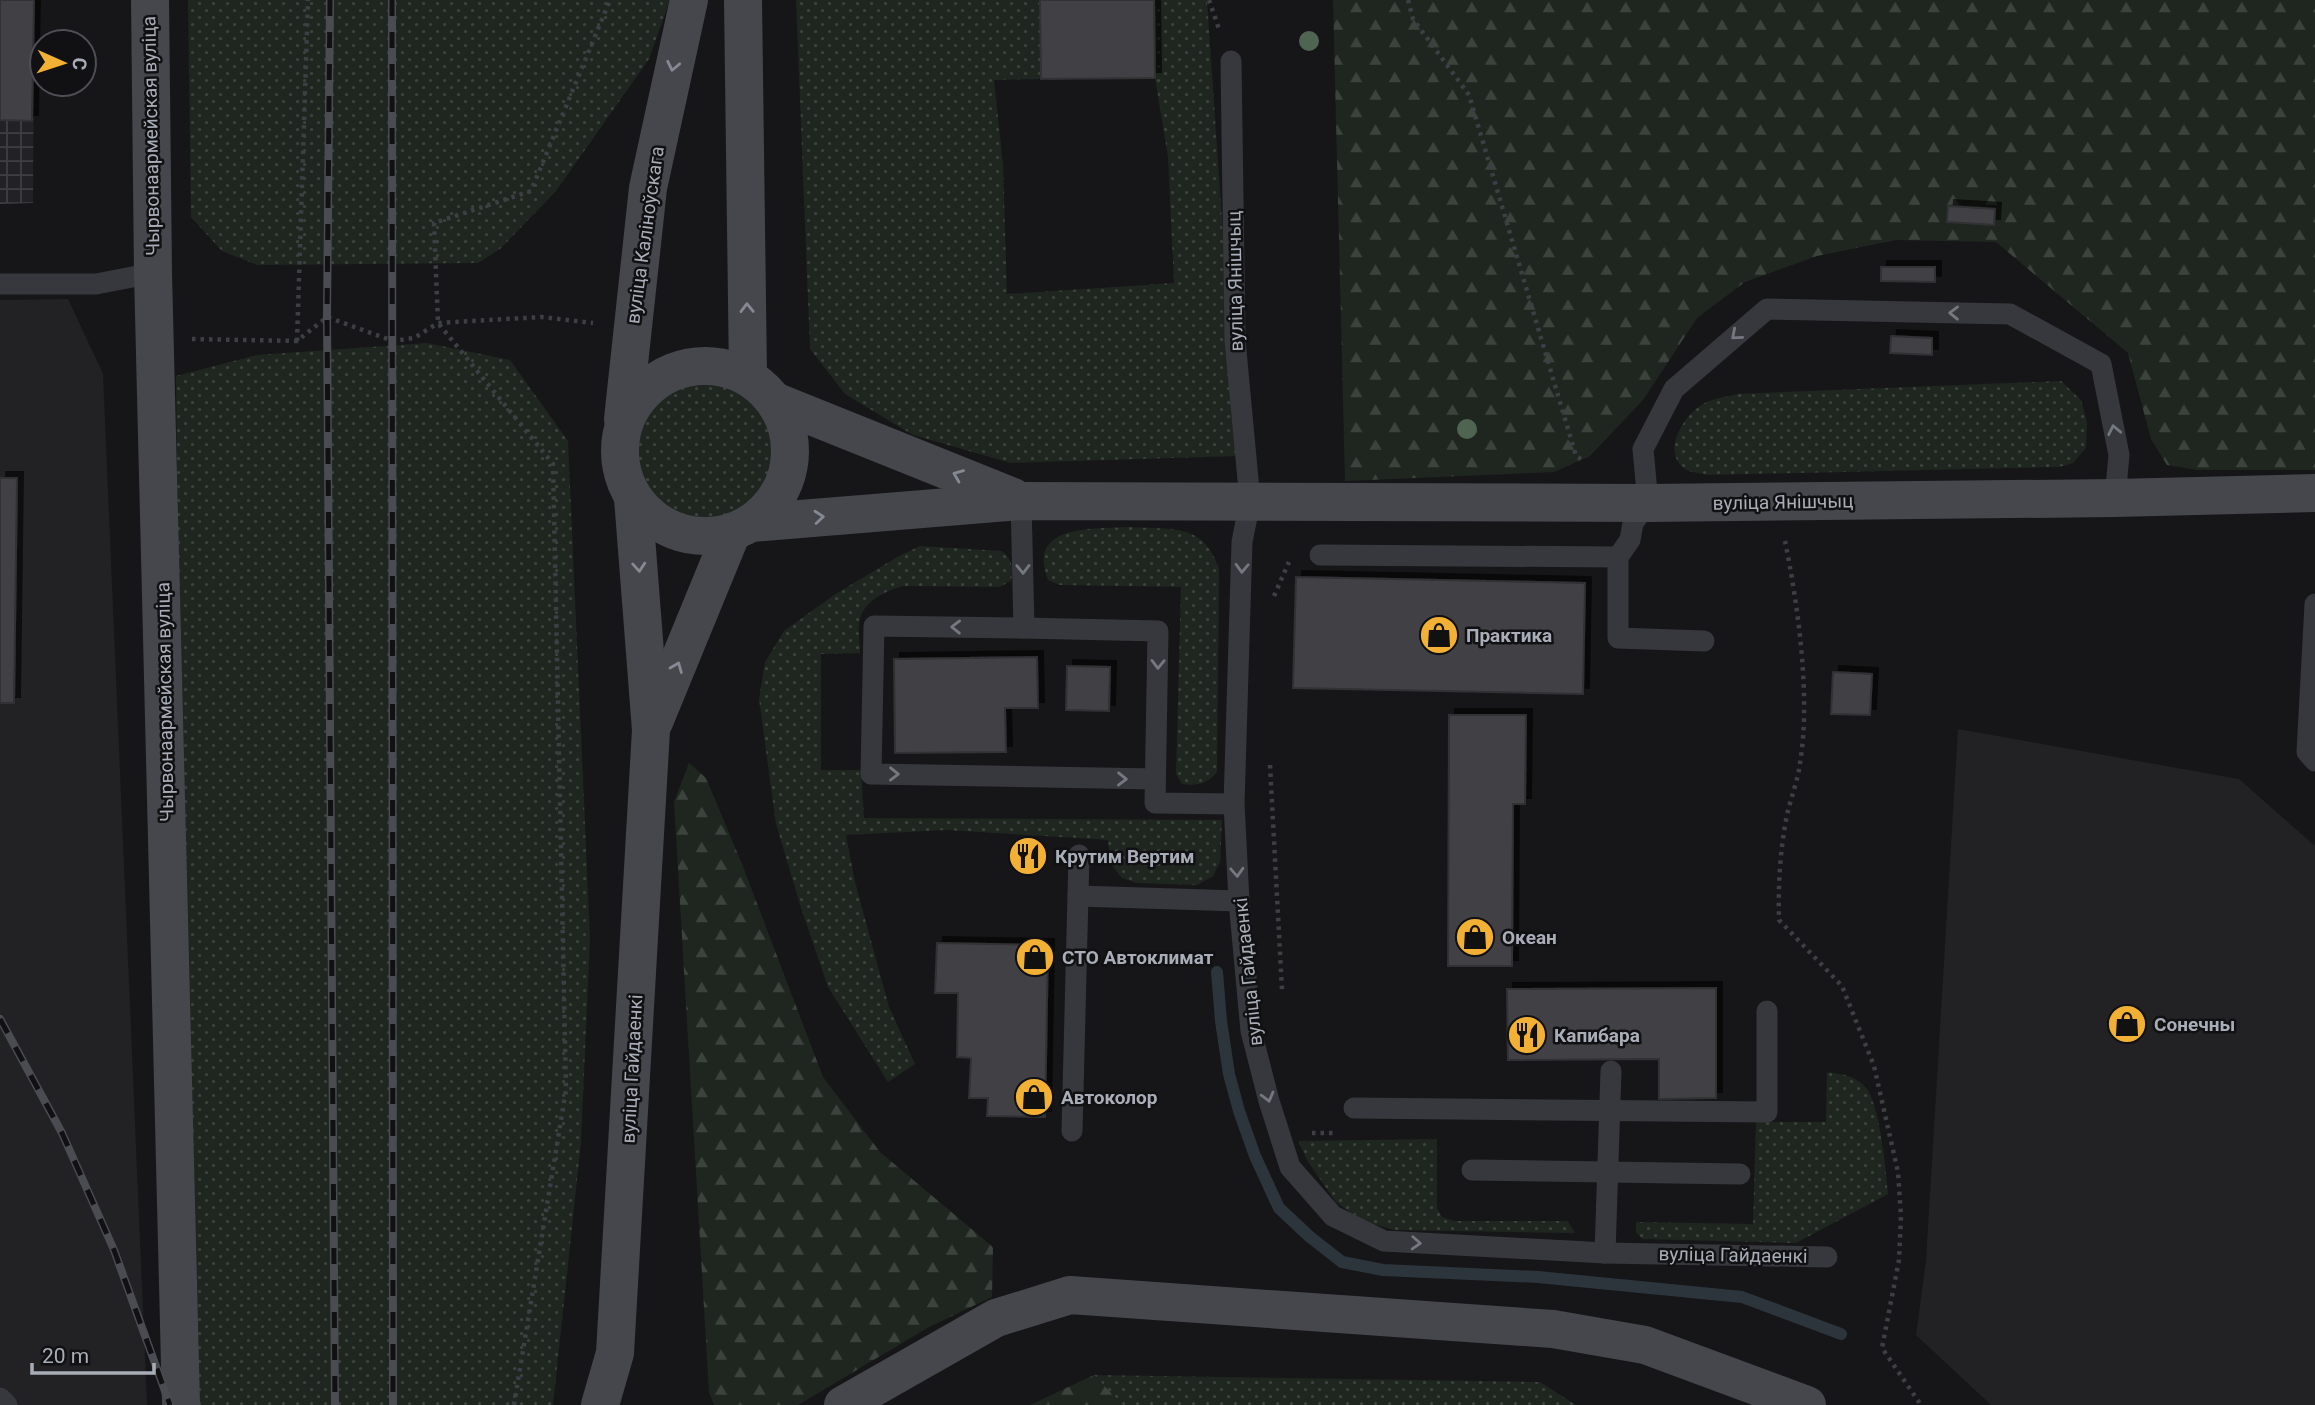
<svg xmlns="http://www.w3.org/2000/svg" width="2315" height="1405" font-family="Roboto,sans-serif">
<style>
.built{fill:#222225}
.industrial{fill:url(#industrial-grid)}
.grass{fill:url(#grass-dots)}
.forest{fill:url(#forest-firs)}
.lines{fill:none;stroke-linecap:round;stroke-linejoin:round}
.stream{stroke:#2c353c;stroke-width:12}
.building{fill:#404145;stroke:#303034;stroke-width:2;filter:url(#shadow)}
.path{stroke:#3d3f44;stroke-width:4.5;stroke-dasharray:3.5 5;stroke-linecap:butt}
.lane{stroke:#37383d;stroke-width:21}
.secondary{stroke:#45474d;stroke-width:38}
.rail-casing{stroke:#4a4c52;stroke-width:8}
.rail{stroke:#111113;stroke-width:5;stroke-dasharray:16;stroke-linecap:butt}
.tree{fill:#506452}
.oneway{stroke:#858993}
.oneway2{stroke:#757881}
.labels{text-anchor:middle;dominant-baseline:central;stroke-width:5;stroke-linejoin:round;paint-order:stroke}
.street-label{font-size:19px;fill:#a8adb8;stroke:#111113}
.poi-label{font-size:19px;font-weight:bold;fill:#a8adb8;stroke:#111113;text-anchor:start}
</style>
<defs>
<pattern id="industrial-grid" width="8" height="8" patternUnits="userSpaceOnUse" patternTransform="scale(1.75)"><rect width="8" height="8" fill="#222225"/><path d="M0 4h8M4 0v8" fill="none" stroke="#3f3f43"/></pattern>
<pattern id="grass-dots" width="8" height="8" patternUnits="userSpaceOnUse" patternTransform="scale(1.75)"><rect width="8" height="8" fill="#1e261f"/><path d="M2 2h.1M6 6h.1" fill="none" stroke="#3c433d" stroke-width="1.8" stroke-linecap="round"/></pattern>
<pattern id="forest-firs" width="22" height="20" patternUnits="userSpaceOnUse" patternTransform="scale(1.75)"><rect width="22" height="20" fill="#1e261f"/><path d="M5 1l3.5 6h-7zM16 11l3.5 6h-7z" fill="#3c433d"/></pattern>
<filter id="shadow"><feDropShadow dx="6" dy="-6" stdDeviation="0" flood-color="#0009"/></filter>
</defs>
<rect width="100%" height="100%" fill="#161618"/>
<g class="built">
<path d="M68 299 103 374 147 1405H0V300Z"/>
<path d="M1958 729 2239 779 2315 846V1405H1991L1916 1335 1926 1261Z"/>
</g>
<path class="industrial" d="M0 0H34L33 203 0 204Z"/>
<g class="grass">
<path d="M188 0H670L649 59 556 191 500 249 478 263 257 265 222 251 191 217Z"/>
<path d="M796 0H1040L1041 79 994 80 1003 165 1007 294 1174 283 1168 157 1155 78 1154 0H1207L1238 456 1011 463 913 435 845 394 810 349Z"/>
<path d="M427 343 510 360 568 441 590 938 581 1142 553 1405H187L176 376 257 355Z"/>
<circle cx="707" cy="449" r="74"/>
<path d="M2061 381 2081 400 2087 422 2086 448 2073 463 2059 467 1708 475C1702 473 1692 473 1687 470 1659 454 1684 413 1705 403 1714 398 1727 397 1737 394Z"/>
<path d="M1129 527C1171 530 1204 522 1219 569L1217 772C1207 784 1198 786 1182 784L1176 774 1181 587 1060 585 1048 580C1026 524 1093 529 1129 527Z"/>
<path d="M920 546 1002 551C1013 561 1013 567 1011 581L999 587 903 586C886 591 865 600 860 619 857 629 860 643 860 653L821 654V770H861L864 818 1222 820 1220 862 1213 876 1197 885 1137 883 1122 878 1110 863 1108 840 946 830 846 835 855 882 889 1007 915 1064 888 1082 828 987 801 908 776 824 759 699 765 662 784 631 834 595 899 556Z"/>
<path d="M1827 1072C1842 1074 1857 1076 1867 1089 1880 1108 1886 1170 1888 1194L1796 1243 1642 1239 1636 1232V1222L1753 1224 1756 1122H1826Z"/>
<path d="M1437 1139V1208L1442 1217 1454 1221H1568L1575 1233 1394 1230 1360 1220 1336 1202 1308 1162 1298 1141Z"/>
<path d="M1094 1375 1540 1382 1576 1405H1123Z"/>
</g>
<g class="forest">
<path d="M1333 0H2315V470H2197L2167 465 2151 439 2128 353 1996 242 1896 240 1817 256 1745 282 1697 318 1643 400 1590 456 1554 472 1345 481Z"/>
<path d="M689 763 706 778 742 864 823 1077 880 1152 993 1247 992 1297 929 1327 798 1405H714L709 1392 674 802Z"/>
<path d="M1094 1375 1123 1405H1030Z"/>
</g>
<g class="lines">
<path class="stream" d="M1217 972 1221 1021 1229 1074 1239 1111 1255 1156 1279 1208 1310 1237 1342 1262 1383 1270 1538 1277 1742 1297 1841 1334"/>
</g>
<g class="building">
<path d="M0 0H34L32 121 0 120Z"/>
<path d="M1040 0H1154L1155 78 1041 79Z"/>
<path d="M1948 206 1995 209 1994 225 1947 222Z"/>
<path d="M1881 267H1935V282L1881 281Z"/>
<path d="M1891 336 1932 338V355L1890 353Z"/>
<path d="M0 478H17L14 703H0Z"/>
<path d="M1296 577 1585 583 1583 694 1293 688Z"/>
<path d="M1037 657 1038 708H1005L1006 752 895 753 894 659Z"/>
<path d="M1067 666 1110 667 1109 711 1066 710Z"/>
<path d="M1833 672 1872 674 1870 715 1831 714Z"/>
<path d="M1449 715H1526L1525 804H1513L1512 966H1448Z"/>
<path d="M937 943 1048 945 1045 1117 987 1116 988 1098H969L971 1058 957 1057 958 993H935Z"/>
<path d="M1716 988V1098L1659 1099V1059L1508 1060 1507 989Z"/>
</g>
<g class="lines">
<g class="path">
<path d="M1209 0 1220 32"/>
<path d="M1408 0 1413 19 1469 95 1576 456 1584 461"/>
<path d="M192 339 297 341 327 317 393 341 414 338 438 323 542 317 593 323"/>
<path d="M297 341 308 0"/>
<path d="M1785 541C1798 605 1811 698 1800 763 1798 780 1791 797 1787 815 1780 850 1778 884 1779 920L1842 986 1874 1066 1898 1172 1901 1216 1899 1260 1882 1348 1921 1405"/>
<path d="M1274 596 1289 562"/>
<path d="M1270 765 1282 990"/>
<path d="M1312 1133H1335"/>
<path d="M514 1405 566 1090 553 464 438 323 434 223 531 191 610 0"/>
</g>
<g class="lane">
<path d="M1231 61 1235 340 1250 501 1242 542 1234 804 1239 901 1251 1031 1269 1101 1290 1167 1333 1216 1384 1241 1605 1253 1827 1257"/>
<path d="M0 284H96L153 273"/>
<path d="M1021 501 1024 628 1158 631 1155 803 1234 804"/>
<path d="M1320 555 1618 557"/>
<path d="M2315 604 2307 752 2315 761"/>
<path d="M1024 628 874 626 871 774 1155 779"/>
<path d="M1704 641 1618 638V557L1630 540 1633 523 1648 503 1643 449 1674 389 1767 309 2010 314 2101 364 2119 455 2115 498"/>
<path d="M1078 896 1239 901"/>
<path d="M1354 1108 1767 1112V1011"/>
<path d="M1072 1131 1079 855"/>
<path d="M1472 1170 1740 1174"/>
<path d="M1605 1253 1611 1071"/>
<path d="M0 1398 7 1405"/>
</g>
<g class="secondary">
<path d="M150 0 153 273 181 1405"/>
<path d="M743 0 748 376"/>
<circle cx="705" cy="451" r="85"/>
<path d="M774 401 1013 497"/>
<path d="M623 419 648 188 689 0"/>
<path d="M751 523 1021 501 1648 503 2115 498 2315 493"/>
<path d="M654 722 732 532"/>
<path d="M600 1405 615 1353 651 730 633 498"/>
<path d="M843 1405 996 1318 1070 1295 1553 1329 1645 1345 1807 1405"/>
</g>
<g class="rail-casing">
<g id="rail">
<path d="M330 0 327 317 335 1405"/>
<path d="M392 0 393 1405"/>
<path d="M0 1019 62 1133 114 1250 170 1405"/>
</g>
</g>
<use href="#rail" class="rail"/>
</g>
<g class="tree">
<circle cx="1309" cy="41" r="10"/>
<circle cx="1467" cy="429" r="10"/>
</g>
<defs><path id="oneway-chevron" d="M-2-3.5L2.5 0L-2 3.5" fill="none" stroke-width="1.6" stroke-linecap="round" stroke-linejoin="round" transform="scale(1.75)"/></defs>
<g class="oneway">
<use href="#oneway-chevron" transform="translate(673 66) rotate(102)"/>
<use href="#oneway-chevron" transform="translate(747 308) rotate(-91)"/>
<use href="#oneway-chevron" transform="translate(958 475) rotate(-158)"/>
<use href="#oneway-chevron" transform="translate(819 517) rotate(-5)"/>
<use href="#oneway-chevron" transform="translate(639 567) rotate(86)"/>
<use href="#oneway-chevron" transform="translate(677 667) rotate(-68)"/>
</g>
<g class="oneway2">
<use href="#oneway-chevron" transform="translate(1954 313) rotate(-179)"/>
<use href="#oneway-chevron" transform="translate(1736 335) rotate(139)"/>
<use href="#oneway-chevron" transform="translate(2114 430) rotate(-102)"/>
<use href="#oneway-chevron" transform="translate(1242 568) rotate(92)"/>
<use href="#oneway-chevron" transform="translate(1023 569) rotate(89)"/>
<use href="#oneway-chevron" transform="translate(956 627) rotate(-179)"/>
<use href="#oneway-chevron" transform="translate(1158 664) rotate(91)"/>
<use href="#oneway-chevron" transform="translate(894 774) rotate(1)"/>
<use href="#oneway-chevron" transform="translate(1122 779) rotate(1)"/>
<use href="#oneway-chevron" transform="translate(1237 872) rotate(87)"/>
<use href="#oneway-chevron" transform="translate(1268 1097) rotate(75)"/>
<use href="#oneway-chevron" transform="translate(1416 1243) rotate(3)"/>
</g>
<defs>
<g id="shop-disc" transform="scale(2.0125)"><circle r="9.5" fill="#f2b134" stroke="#111113"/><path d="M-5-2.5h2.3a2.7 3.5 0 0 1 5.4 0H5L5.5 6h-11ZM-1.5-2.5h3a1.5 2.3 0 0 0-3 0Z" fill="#111"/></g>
<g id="restaurant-disc" transform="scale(2.0125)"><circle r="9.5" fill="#f2b134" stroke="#111113"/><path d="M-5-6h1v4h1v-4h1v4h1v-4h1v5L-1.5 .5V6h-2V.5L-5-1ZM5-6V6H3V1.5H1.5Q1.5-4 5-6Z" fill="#111"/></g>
</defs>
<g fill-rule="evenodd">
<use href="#shop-disc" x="1439" y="635"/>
<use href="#restaurant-disc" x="1028" y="856"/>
<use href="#shop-disc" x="1475" y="937"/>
<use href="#shop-disc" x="1035" y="957"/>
<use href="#shop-disc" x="2127" y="1024"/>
<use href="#restaurant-disc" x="1527" y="1035"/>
<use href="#shop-disc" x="1034" y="1097"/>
</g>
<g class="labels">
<g class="street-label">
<text transform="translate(151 136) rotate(-91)">Чырвонаармейская вуліца</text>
<text transform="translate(645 235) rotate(-82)">вуліца Каліноўскага</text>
<text transform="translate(1235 281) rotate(-91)">вуліца Янішчыц</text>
<text transform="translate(1783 502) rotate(-1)">вуліца Янішчыц</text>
<text transform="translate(165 702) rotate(-91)">Чырвонаармейская вуліца</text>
<text transform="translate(1248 972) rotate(-96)">вуліца Гайдаенкі</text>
<text transform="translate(632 1069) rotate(-87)">вуліца Гайдаенкі</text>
<text transform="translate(1733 1255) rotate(1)">вуліца Гайдаенкі</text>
</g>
<g class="poi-label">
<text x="1466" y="635">Практика</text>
<text x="1055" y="856">Крутим Вертим</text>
<text x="1502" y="937">Океан</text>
<text x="1062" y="957">СТО Автоклимат</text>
<text x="2154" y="1024">Сонечны</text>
<text x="1554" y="1035">Капибара</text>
<text x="1061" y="1097">Автоколор</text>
</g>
</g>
<g transform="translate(63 63) rotate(93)"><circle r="33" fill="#111113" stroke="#4d4f55" stroke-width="2"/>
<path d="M0-5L12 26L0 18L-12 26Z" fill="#f2b134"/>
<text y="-10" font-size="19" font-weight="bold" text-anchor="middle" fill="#a8adb8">С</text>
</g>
<path d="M32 1363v10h122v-10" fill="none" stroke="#a8adb8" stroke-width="3.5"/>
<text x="42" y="1363" font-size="21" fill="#a8adb8" stroke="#111113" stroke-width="5" paint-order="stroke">20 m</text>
</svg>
